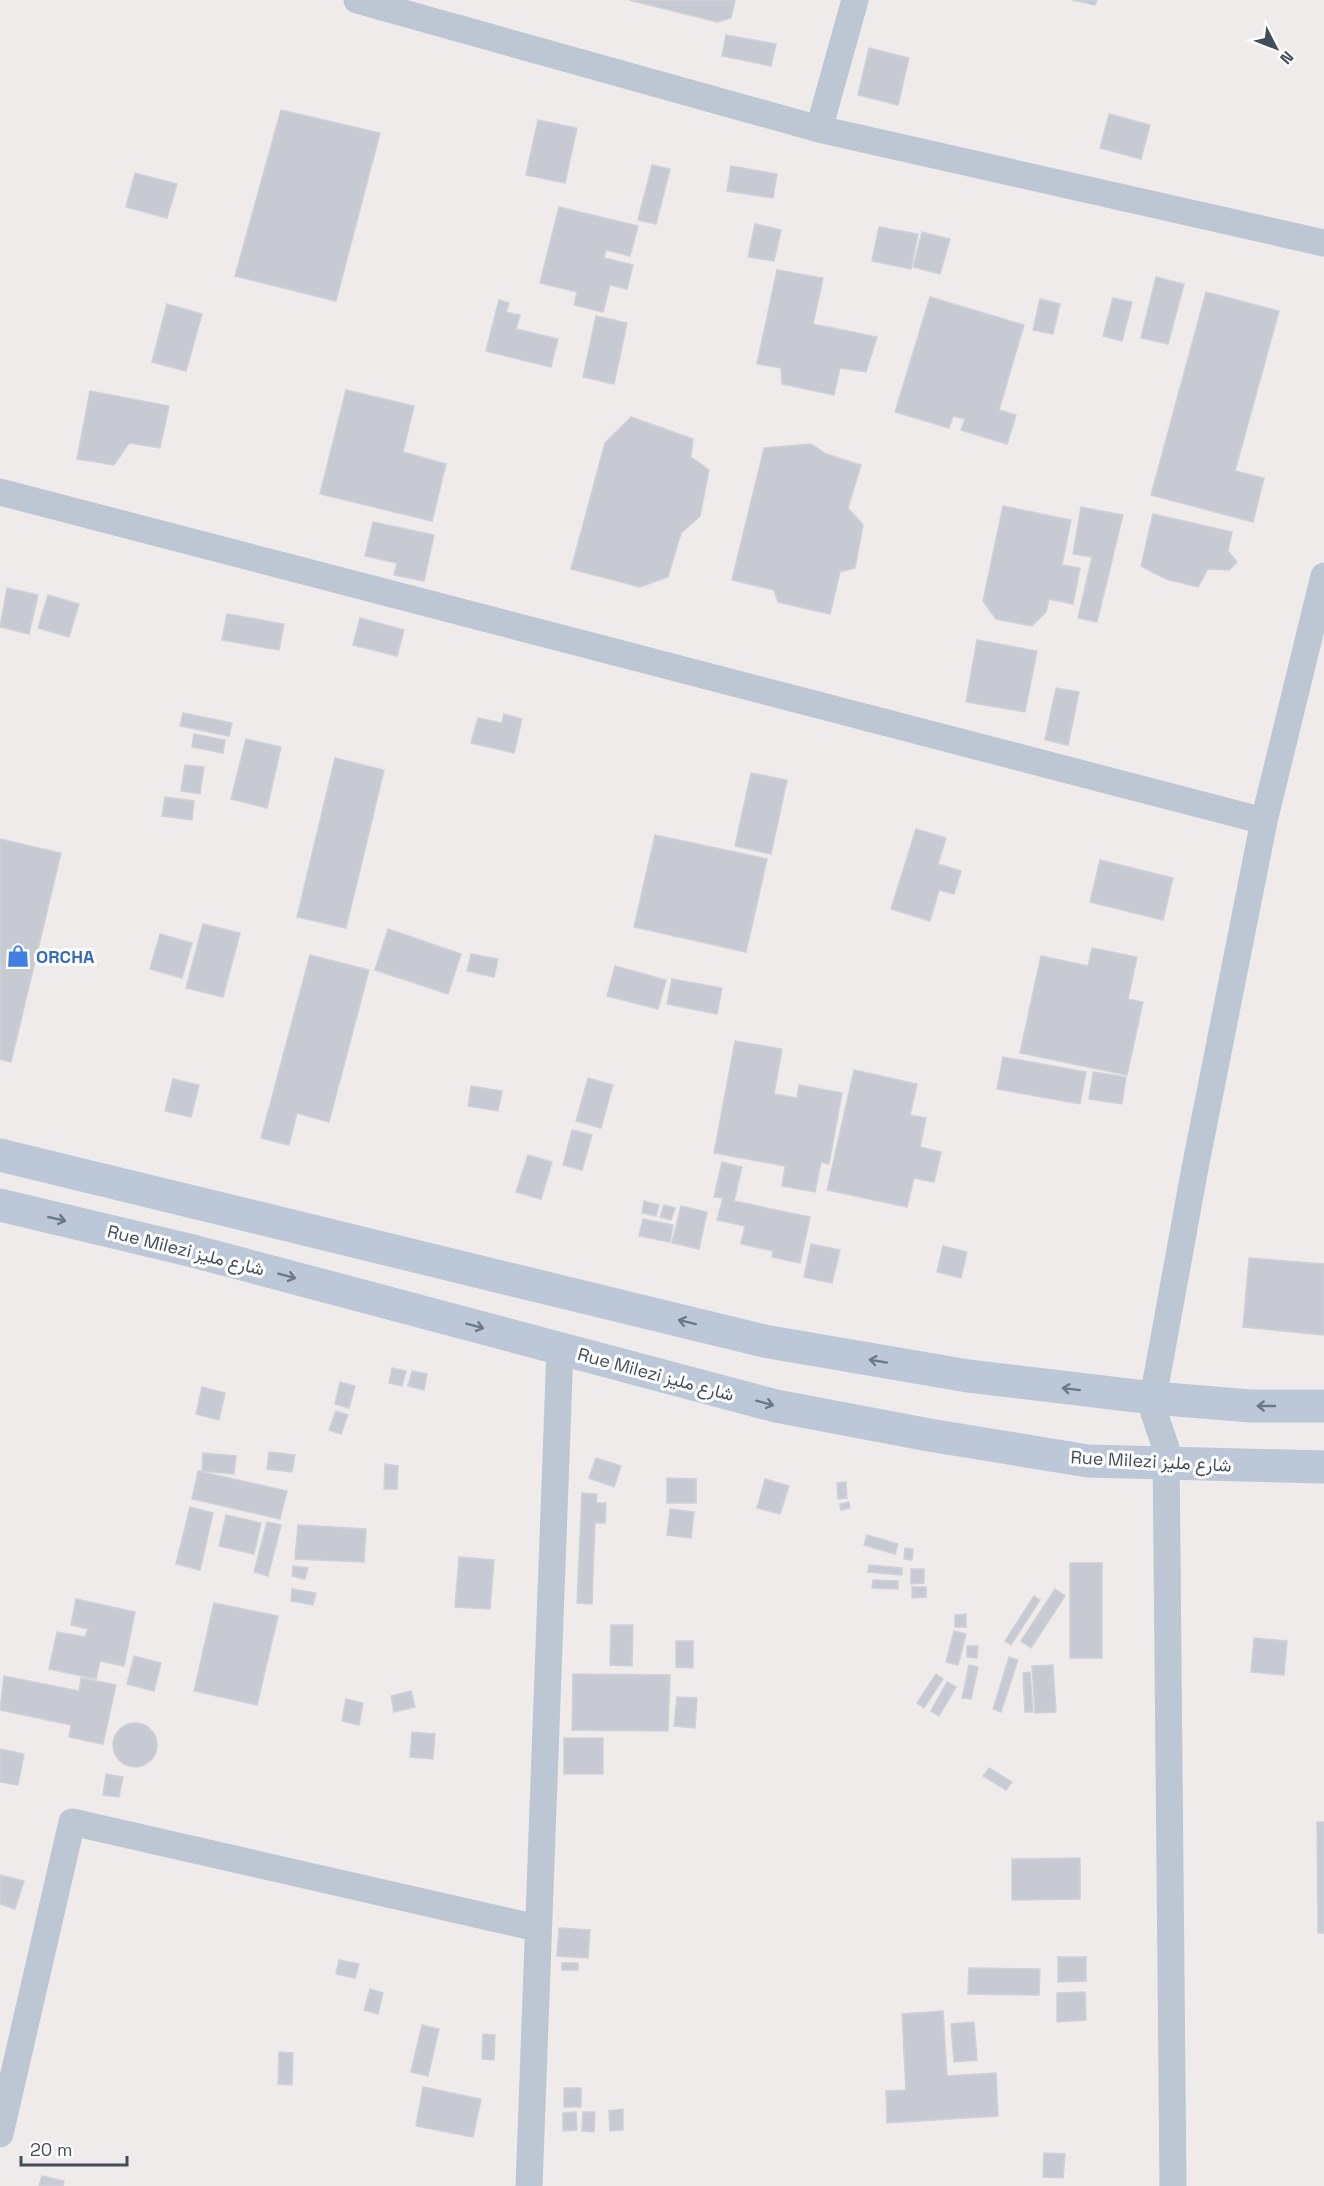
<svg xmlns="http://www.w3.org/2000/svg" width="1324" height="2186" font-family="'Space Grotesk',Vazirmatn,sans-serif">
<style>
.building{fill:#c7cad2;stroke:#cfd1d8;stroke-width:1.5}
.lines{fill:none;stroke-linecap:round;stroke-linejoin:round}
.street{stroke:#bdc7d3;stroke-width:27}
.secondary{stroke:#bcc7d7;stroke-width:33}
.oneway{stroke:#6d7886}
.labels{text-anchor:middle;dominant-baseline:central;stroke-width:6;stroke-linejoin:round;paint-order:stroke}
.shop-label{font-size:18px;font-weight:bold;fill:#366cbe;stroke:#fff;text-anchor:start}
.street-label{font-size:18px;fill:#434d5a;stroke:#fff}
</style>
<rect width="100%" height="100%" fill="#efebeb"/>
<g class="building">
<path d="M629 0H735L731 18 717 22Z"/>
<path d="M1072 0H1097L1095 5Z"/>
<path d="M726 35 776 44 771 66 722 56Z"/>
<path d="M869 48 909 58 898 105 858 95Z"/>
<path d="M281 110 380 133 336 301 235 276Z"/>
<path d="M1109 114 1150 125 1141 159 1100 148Z"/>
<path d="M538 120 577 128 565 183 526 175Z"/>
<path d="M652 165 670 169 656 224 638 220Z"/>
<path d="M731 166 777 174 773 198 727 191Z"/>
<path d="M135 173 177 184 167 218 126 207Z"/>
<path d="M559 207 638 226 630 256 606 250 604 258 633 265 627 289 610 285 603 312 574 305 577 292 540 283Z"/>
<path d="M755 224 781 230 774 261 748 257Z"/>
<path d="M879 227 918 234 911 269 872 261Z"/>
<path d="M922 232 950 239 940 274 913 267Z"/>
<path d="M777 270 823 278 813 324 877 337 866 372 840 368 834 395 782 384 781 368 757 364Z"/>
<path d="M1156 277 1184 284 1168 344 1141 338Z"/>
<path d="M1206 292 1279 311 1235 471 1264 478 1253 522 1151 495Z"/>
<path d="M930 297 1024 325 999 410 1016 415 1007 444 961 430 965 419 953 416 949 428 895 412Z"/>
<path d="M1113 298 1132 302 1122 341 1103 336Z"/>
<path d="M1040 299 1060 304 1053 334 1033 330Z"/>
<path d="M499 300 509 303 506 312 520 315 516 329 558 339 551 367 486 351Z"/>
<path d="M167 304 202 314 186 371 152 362Z"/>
<path d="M596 316 627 323 614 384 583 377Z"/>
<path d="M346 390 414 406 403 452 446 464 432 521 320 494Z"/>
<path d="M90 391 169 406 160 448 129 443 114 465 77 459Z"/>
<path d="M631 417 693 439 691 457 709 470 700 516 681 533 668 577 640 587 571 569 605 443Z"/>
<path d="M811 444 826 454 861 465 848 508 863 525 855 568 840 572 830 614 778 602 774 590 732 580 764 448Z"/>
<path d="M1003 506 1071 520 1062 565 1080 568 1073 604 1049 599 1046 612 1032 626 996 619 983 601Z"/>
<path d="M1081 507 1123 515 1097 622 1078 618 1092 557 1073 554Z"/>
<path d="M1153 514 1232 532 1228 551 1237 562 1229 570 1208 569 1198 587 1166 579 1141 566Z"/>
<path d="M373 522 434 535 424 581 394 575 397 563 365 556Z"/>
<path d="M7 588 38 595 29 634 0 627Z"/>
<path d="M48 595 79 604 69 637 38 628Z"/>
<path d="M227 614 284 624 279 650 222 640Z"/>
<path d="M360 618 404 630 397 656 353 645Z"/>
<path d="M977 640 1037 651 1025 712 966 702Z"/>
<path d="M1056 688 1079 692 1068 745 1045 740Z"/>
<path d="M183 713 232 723 229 736 180 726Z"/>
<path d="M504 714 522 719 514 753 471 743 478 718 502 723Z"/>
<path d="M194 734 225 740 223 753 192 747Z"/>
<path d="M246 739 281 747 267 808 231 799Z"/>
<path d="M335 758 384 770 346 928 297 917Z"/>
<path d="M185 765 204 767 200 794 181 791Z"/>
<path d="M751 773 787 780 771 854 735 846Z"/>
<path d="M165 797 194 801 192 820 162 816Z"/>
<path d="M916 829 946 838 938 864 961 871 954 894 939 890 930 921 891 909Z"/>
<path d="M655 835 767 859 746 952 634 927Z"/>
<path d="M0 839 61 853 11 1062 0 1059Z"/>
<path d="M1100 860 1173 878 1163 920 1090 902Z"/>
<path d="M203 924 240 933 223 997 186 988Z"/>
<path d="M388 929 461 954 448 994 375 970Z"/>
<path d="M160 934 192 943 182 978 150 969Z"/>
<path d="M1092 948 1137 957 1128 999 1143 1002 1127 1075 1020 1053 1041 956 1088 966Z"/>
<path d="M471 954 498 959 494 977 467 971Z"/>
<path d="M310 955 369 970 329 1122 297 1113 289 1145 261 1138Z"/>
<path d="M615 966 666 980 658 1009 607 996Z"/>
<path d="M672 979 722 988 717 1014 667 1004Z"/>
<path d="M735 1041 782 1049 774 1094 797 1098 799 1085 842 1093 829 1164 821 1162 815 1192 782 1186 785 1166 714 1153Z"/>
<path d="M1003 1057 1086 1072 1080 1104 997 1089Z"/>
<path d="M854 1070 917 1084 910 1115 926 1118 920 1147 941 1152 934 1182 914 1178 907 1207 827 1190Z"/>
<path d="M1093 1072 1126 1077 1122 1104 1089 1099Z"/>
<path d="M588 1078 613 1085 601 1128 576 1121Z"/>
<path d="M173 1079 199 1085 191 1117 165 1111Z"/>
<path d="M471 1086 502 1091 498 1111 468 1106Z"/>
<path d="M572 1130 592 1135 582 1170 563 1165Z"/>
<path d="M528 1155 552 1162 541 1199 516 1192Z"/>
<path d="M722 1162 742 1167 734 1201 810 1217 800 1263 772 1257 773 1251 741 1244 745 1226 717 1220 723 1198 714 1197Z"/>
<path d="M644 1201 659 1205 656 1216 642 1213Z"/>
<path d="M664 1205 675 1208 671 1220 660 1217Z"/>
<path d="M681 1206 707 1212 699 1249 672 1243Z"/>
<path d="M643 1219 673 1225 670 1242 639 1236Z"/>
<path d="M811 1244 840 1250 832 1283 804 1277Z"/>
<path d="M943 1246 967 1252 961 1278 937 1272Z"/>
<path d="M1249 1258 1324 1264V1335L1243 1327Z"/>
<path d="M392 1368 406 1371 402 1386 389 1383Z"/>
<path d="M412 1371 427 1374 424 1390 408 1386Z"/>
<path d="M340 1382 355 1386 349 1408 335 1404Z"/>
<path d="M202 1387 225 1393 219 1420 196 1414Z"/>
<path d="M336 1411 348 1415 341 1434 329 1430Z"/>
<path d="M269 1452 295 1455 292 1472 267 1469Z"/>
<path d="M203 1453 236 1456 234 1474 202 1471Z"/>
<path d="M596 1458 621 1466 614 1487 589 1478Z"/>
<path d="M385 1464 398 1466 397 1489H384Z"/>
<path d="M198 1471 287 1491 280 1519 192 1499Z"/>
<path d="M667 1478 696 1479V1503H667Z"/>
<path d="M765 1479 789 1486 780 1514 757 1508Z"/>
<path d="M846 1482 847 1498 838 1499 837 1483Z"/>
<path d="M582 1493 597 1494 596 1503H606L605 1523H595L592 1604 577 1603Z"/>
<path d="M849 1502 850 1508 841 1510 840 1504Z"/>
<path d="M190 1507 213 1513 200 1570 176 1564Z"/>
<path d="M670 1509 694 1512 691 1538 667 1535Z"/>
<path d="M226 1515 261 1523 254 1554 219 1546Z"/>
<path d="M267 1522 281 1525 268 1576 254 1572Z"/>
<path d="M298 1525 366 1529 364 1562 295 1559Z"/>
<path d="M867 1535 898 1544 895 1554 864 1545Z"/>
<path d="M905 1548 913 1549 912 1560 904 1559Z"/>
<path d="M459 1557 494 1560 490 1609 455 1607Z"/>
<rect x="1070" y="1563" width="32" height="95"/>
<path d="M869 1565 902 1568V1575L868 1572Z"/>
<path d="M293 1566 308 1568 305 1579 292 1576Z"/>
<path d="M911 1569H924V1583L911 1584Z"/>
<path d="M873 1580 898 1581V1589L872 1588Z"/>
<path d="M912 1587H926V1597L912 1598Z"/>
<path d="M292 1589 316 1593 313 1605 291 1601Z"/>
<path d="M1055 1589 1065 1596 1031 1648 1021 1641Z"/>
<path d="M1034 1596 1040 1600 1011 1645 1005 1641Z"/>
<path d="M76 1599 135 1612 124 1666 100 1661 96 1679 49 1669 57 1632 85 1637 88 1629 71 1625Z"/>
<path d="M214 1603 278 1616 257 1705 194 1691Z"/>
<path d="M966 1614V1627H955V1615Z"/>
<path d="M611 1625H633L632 1666 610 1665Z"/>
<path d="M954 1631 966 1634 958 1665 946 1662Z"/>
<path d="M1254 1638 1287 1641 1284 1675 1251 1672Z"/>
<path d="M676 1641H693V1668L676 1667Z"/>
<path d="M967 1646H978L977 1658 967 1657Z"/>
<path d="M134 1656 161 1663 154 1691 127 1684Z"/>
<path d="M1009 1657 1018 1660 1001 1712 993 1709Z"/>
<path d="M969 1665 978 1667 971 1699 962 1698Z"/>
<path d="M1053 1665 1056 1712 1035 1713 1032 1666Z"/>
<path d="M1030 1672 1033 1712H1025L1023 1673Z"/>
<path d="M573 1674 670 1675 668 1731 572 1730Z"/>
<path d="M936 1674 943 1679 924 1708 917 1703Z"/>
<path d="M4 1676 79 1691 81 1678 116 1685 103 1744 69 1737 71 1725 0 1710Z"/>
<path d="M947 1682 956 1687 939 1716 931 1711Z"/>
<path d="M411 1691 415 1707 394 1712 391 1696Z"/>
<path d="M677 1697 697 1698 695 1728 674 1726Z"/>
<path d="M346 1699 363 1703 359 1725 342 1721Z"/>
<circle cx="135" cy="1745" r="22"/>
<path d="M412 1732 435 1734 433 1759 410 1757Z"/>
<rect x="564" y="1738" width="39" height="36"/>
<path d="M0 1749 24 1754 18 1785 0 1782Z"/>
<path d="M989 1768 1012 1782 1006 1790 983 1776Z"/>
<path d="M106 1774 123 1777 119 1797 103 1795Z"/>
<path d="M1317 1822H1324V1933H1318Z"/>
<path d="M1080 1858V1899L1012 1900V1859Z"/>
<path d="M0 1875 24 1881 15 1909 0 1904Z"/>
<path d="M559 1928 590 1930 588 1958 557 1956Z"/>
<path d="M1058 1957H1086V1981L1058 1982Z"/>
<path d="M339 1960 359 1964 355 1978 336 1974Z"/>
<rect x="562" y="1963" width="16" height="7"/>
<path d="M969 1968 1040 1969 1039 1995 968 1994Z"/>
<path d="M370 1989 383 1993 378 2014 364 2010Z"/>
<path d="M1085 1992 1086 2020 1057 2022V1993Z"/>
<path d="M943 2011 947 2076 996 2073 998 2116 887 2123 886 2091 906 2090 902 2014Z"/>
<path d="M974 2022 977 2060 954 2062 951 2024Z"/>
<path d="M422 2025 439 2029 428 2076 411 2072Z"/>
<path d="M483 2034 495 2035 494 2060 482 2059Z"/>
<path d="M279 2052 293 2053 292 2085 278 2084Z"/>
<path d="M423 2087 481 2099 473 2137 416 2126Z"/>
<rect x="564" y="2088" width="17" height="19"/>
<path d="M623 2109V2130L610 2131 609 2111Z"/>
<path d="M576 2112 577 2130 563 2131V2113Z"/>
<path d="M583 2112H595L594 2132 582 2131Z"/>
<path d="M1044 2153 1065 2154 1063 2178 1043 2177Z"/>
<path d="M42 2176 64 2181 63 2186H39Z"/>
</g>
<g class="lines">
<g class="street">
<path d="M357 0 819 129 1324 243"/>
<path d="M819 129 855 0"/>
<path d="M0 492 1264 821"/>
<path d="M0 2134 72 1822 537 1928"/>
<path d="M529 2186 560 1349"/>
<path d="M1173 2186 1166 1448 1154 1413 1153 1398 1195 1168 1264 821 1324 576"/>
</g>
<g class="secondary">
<path d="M0 1155 764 1341 968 1376 1153 1398 1251 1406H1324"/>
<path d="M0 1205 193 1251 776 1406 929 1435 1088 1461 1324 1467"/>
</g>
</g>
<defs><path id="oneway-shaft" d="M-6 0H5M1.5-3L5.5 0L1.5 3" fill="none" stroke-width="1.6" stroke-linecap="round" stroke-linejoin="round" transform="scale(1.5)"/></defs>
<g class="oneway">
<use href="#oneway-shaft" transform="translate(57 1219) rotate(13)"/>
<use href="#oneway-shaft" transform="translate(287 1276) rotate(15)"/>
<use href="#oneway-shaft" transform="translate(687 1322) rotate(-166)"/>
<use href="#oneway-shaft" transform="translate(475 1326) rotate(15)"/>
<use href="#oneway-shaft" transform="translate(878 1361) rotate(-170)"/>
<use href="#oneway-shaft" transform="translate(1071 1389) rotate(-173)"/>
<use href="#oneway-shaft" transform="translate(765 1403) rotate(15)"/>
<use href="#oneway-shaft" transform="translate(1266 1406) rotate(180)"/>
</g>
<defs>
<g id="shop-bare" transform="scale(1.8)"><path d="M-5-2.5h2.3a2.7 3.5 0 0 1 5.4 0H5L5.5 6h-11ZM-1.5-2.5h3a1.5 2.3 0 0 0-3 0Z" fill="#3f7fe0" stroke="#fff" stroke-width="2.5" paint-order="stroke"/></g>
</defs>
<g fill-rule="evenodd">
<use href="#shop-bare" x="18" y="956"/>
</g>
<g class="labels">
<g class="shop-label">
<text x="36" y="956">ORCHA</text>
</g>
<g class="street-label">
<text transform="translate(186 1250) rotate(14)">Rue Milezi شارع مليز</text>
<text transform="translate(656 1374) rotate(15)">Rue Milezi شارع مليز</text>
<text transform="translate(1151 1461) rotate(3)">Rue Milezi شارع مليز</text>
</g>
</g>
<g transform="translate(1276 48) rotate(132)" stroke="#ffffff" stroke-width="4.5" paint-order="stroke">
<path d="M0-4.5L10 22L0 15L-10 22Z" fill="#434d5a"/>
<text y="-9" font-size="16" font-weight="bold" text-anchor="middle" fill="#434d5a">N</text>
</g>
<path d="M21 2156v9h106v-9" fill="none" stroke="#434d5a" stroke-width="3"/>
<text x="30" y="2156" font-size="18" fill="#434d5a" stroke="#ffffff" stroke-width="4.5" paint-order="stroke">20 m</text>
</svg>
